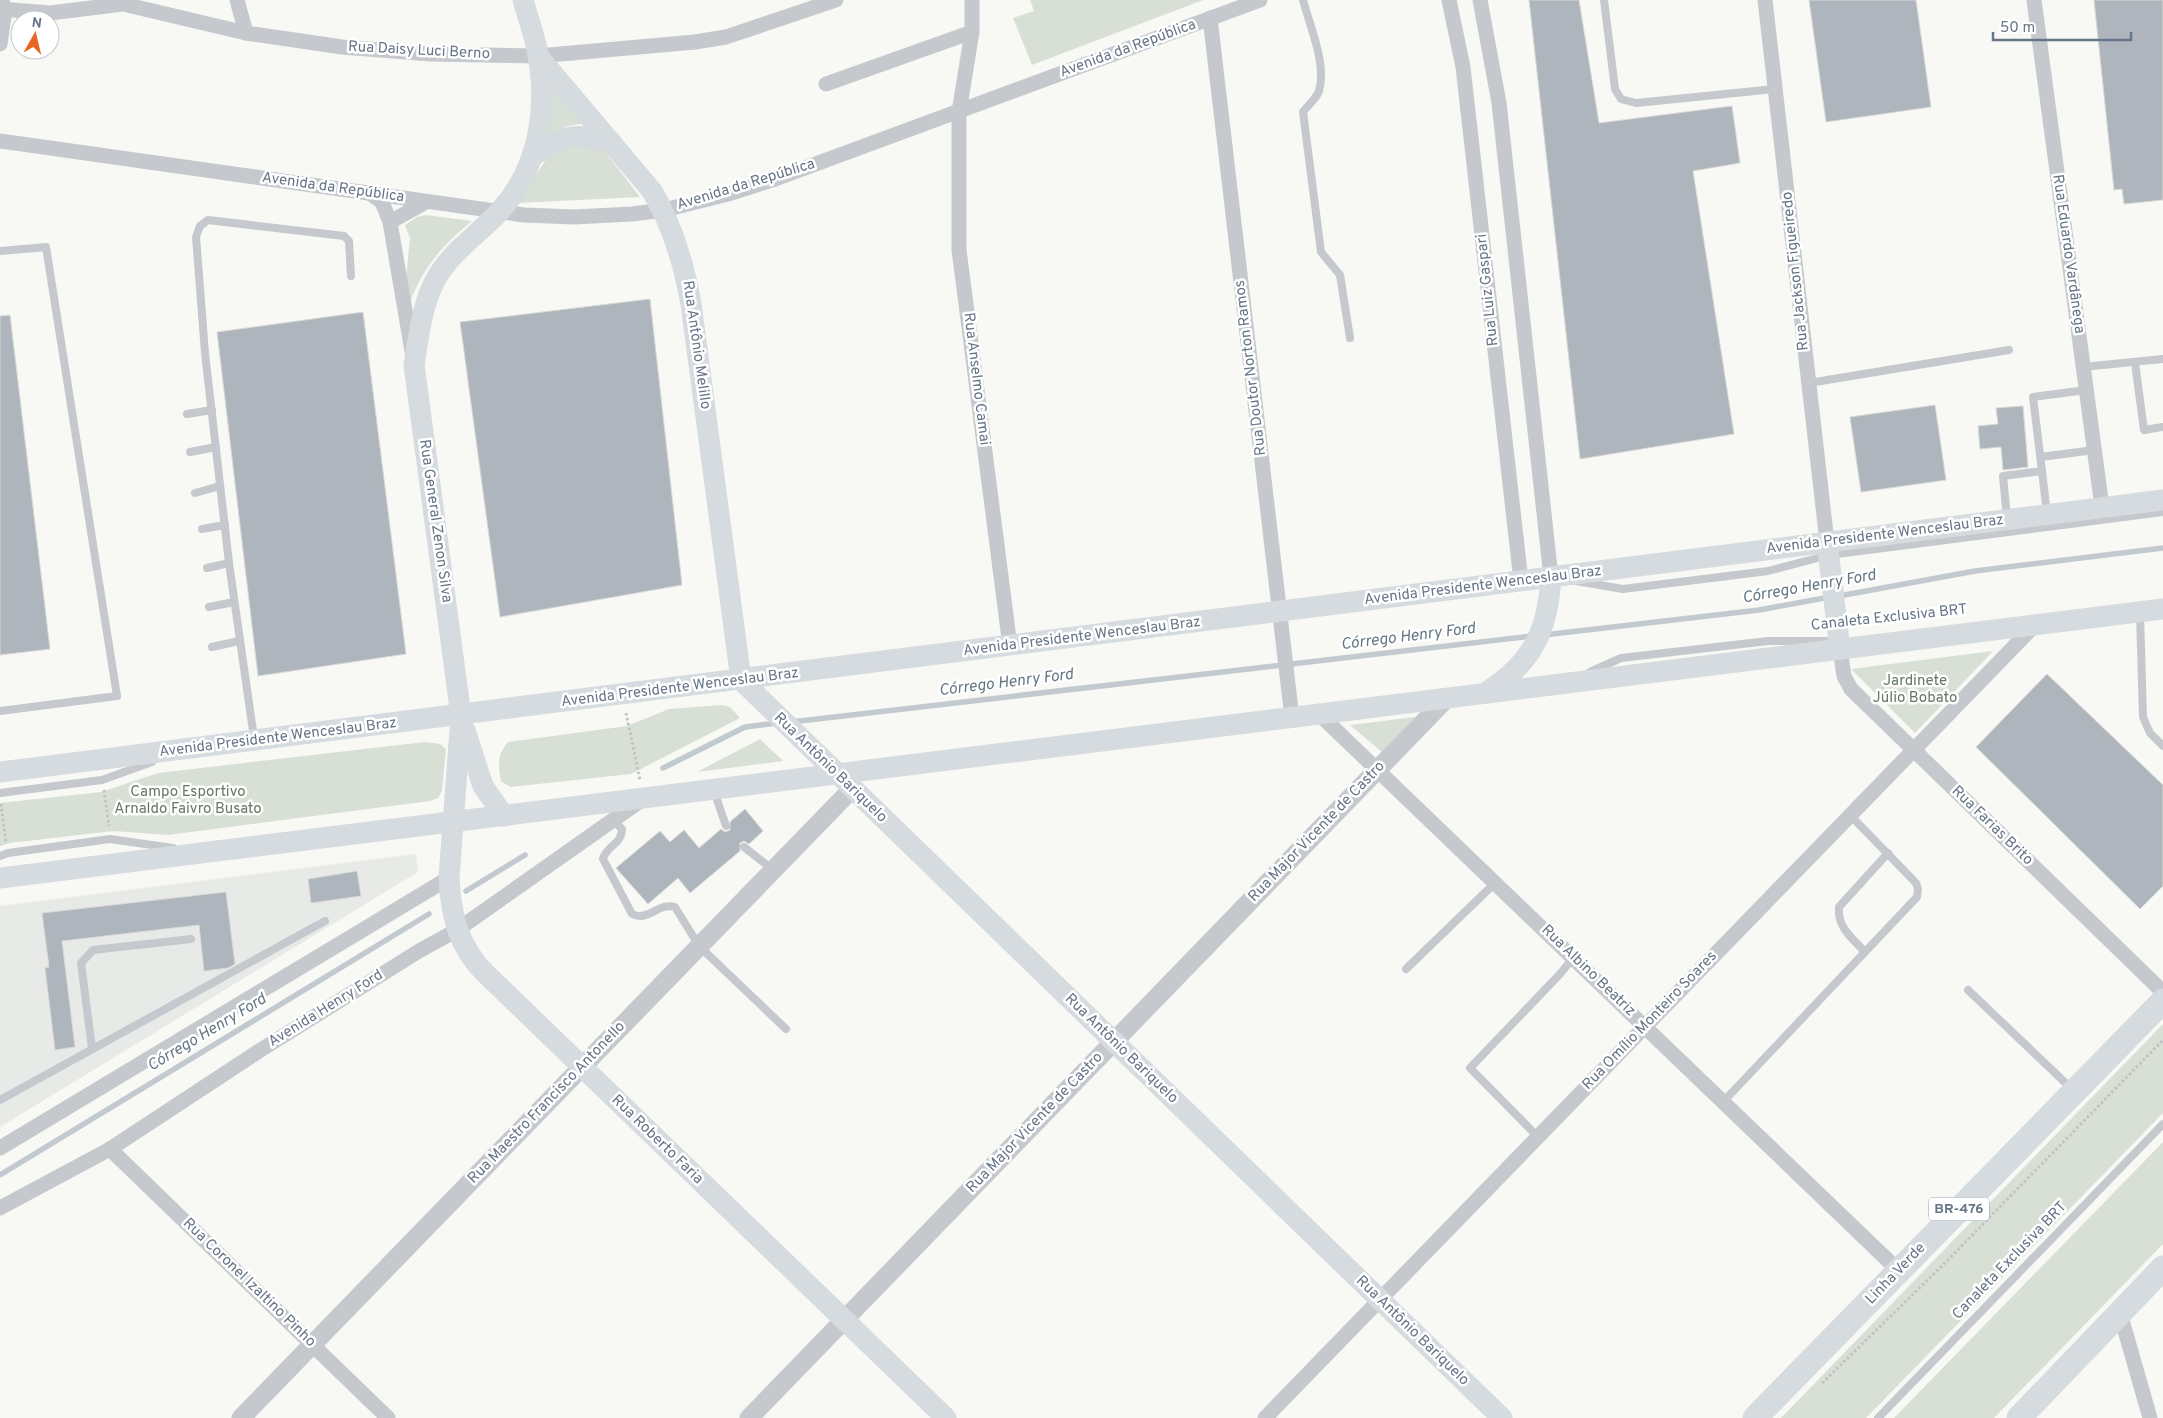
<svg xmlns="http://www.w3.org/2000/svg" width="2163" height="1418" font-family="Overpass,sans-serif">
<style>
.built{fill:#e8eae8}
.green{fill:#d8e0d6}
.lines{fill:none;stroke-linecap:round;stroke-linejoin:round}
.stream{stroke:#c2cad0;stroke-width:5.5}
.building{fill:#aeb5bc;stroke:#d9dad7}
.path{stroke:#c1c2c5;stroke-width:3;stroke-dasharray:2.5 2.5;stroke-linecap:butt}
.service{stroke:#c5c8cc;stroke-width:8}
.minor{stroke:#c5c8cc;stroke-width:15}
.tertiary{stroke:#c5c8cc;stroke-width:19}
.secondary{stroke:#d6dbdf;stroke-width:21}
.trunk{stroke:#d6dbdf;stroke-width:25}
.labels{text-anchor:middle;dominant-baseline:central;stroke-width:5;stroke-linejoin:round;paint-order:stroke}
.shield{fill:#fff;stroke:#949eab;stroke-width:1}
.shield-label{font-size:14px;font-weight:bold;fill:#667587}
.street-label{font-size:15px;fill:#667587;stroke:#fff}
.park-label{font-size:15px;fill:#647961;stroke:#fff}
.water-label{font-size:16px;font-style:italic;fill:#627783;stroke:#fff}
</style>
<rect width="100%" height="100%" fill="#f8f8f5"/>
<path class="built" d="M416 854 418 872 0 1127V906Z"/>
<g class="green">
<path d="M1030 0H1203L1032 65 1013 18 1034 11Z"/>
<path d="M549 79 586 123 568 126 546 137Z"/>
<path d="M577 145 593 147 606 153 640 197 517 203 549 155Z"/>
<path d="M426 215 472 221C441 247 424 266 409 304L406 280 410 238 405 225 417 217Z"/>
<path d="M1993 651 1915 733 1851 669Z"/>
<path d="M721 705 730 707 740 718 631 774 510 787 501 781C498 764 497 755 508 742L627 726 669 709Z"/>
<path d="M1415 717 1383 753 1350 725Z"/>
<path d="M760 739 783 761 697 772Z"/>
<path d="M425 742 440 744 446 749 442 791 438 798 430 801 168 835 113 831 10 843 0 846V803L101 792 158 773Z"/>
<path d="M2163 1024V1113L1866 1418H1781Z"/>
<path d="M2163 1142V1244L1994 1418H1894Z"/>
</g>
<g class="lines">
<g class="stream">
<path d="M1839 596 1975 571 2163 548"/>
<path d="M1544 635 1759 610 1830 597"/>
<path d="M791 722 1532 636"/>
<path d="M663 768 745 727 777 723"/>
<path d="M466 891 525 855"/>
<path d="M0 1175 429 914"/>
</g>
</g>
<g class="building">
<path d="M1529 0H1579L1599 123 1732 106 1740 163 1693 171 1734 434 1580 459Z"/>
<path d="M1809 0H1916L1931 107 1826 122Z"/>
<path d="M2094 0H2163V200L2124 204 2122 189 2114 190Z"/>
<path d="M650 299 682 585 500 617 460 322Z"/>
<path d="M363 312 406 654 258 676 217 332Z"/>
<path d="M10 315 50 649 0 655V316Z"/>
<path d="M1935 405 1946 480 1861 492 1850 417Z"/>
<path d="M2023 406 2028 467 2003 470 2001 447 1980 449 1978 426 1998 424 1996 408Z"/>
<path d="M2047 674 2163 785V886L2140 909 1976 747Z"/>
<path d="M745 809 763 831 749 844 744 841 740 843V851L690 893 678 878 648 904 616 868 660 831 670 842 684 830 699 848 721 829 725 832 730 830V822Z"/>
<path d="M357 871 361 896 311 903 308 879Z"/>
<path d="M226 892 235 964 228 968 204 971 199 925 62 941 75 1047 55 1050 45 968 49 967 42 913Z"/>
</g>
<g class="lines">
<g class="path">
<path d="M626 713 640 780"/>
<path d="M104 790 109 826"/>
<path d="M1 804 6 843"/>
<path d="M1822 1383 1941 1267 2163 1040"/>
</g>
<g class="service">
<path d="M1303 0C1310 27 1327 64 1319 91 1317 98 1307 106 1303 112L1321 252 1340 275 1350 338"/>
<path d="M1604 0 1615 89 1621 99 1636 103 1775 89"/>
<path d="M0 251 46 247 117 696 0 711"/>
<path d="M2135 363 2144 430 2163 427"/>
<path d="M2083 367 2163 359"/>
<path d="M1809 383 2009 350"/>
<path d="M187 414 212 410"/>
<path d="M190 452 216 447"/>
<path d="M2041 457 2094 450"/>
<path d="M2042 471 2047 514"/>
<path d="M195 493 220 486"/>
<path d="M2007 518 2003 476 2042 471 2033 397 2086 390"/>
<path d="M202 529 225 525"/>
<path d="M207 568 229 563"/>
<path d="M1576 581 1623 589 1768 571 1829 555 2163 512"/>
<path d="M209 607 234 602"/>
<path d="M2140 614 2143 717 2150 733 2163 746"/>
<path d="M212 647 239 641"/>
<path d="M1590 672 1621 658 1768 641H1827"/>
<path d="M254 738 229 563 205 353 196 237 200 226 208 220 344 236 349 241 351 276"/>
<path d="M714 791 726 826"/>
<path d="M0 793 102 780 152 762"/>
<path d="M612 819 622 829C622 844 606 846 603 859L632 914C649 922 658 902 675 907L699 946 786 1029"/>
<path d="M744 847 772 869"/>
<path d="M0 856 8 853 110 839 173 848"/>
<path d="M1865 952C1852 938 1837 927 1839 907L1888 853"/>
<path d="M1406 969 1496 882"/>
<path d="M1968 990 2073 1090"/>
<path d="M92 1048 81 963 93 950 191 939"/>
<path d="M0 1100 325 921"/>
<path d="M1723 1102 1917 897 1918 889 1916 883 1850 815"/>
<path d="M1538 1137 1470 1068 1560 974 1574 957"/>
<path d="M1878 1418 2163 1124"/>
</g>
<g class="minor">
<path d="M237 0 246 33"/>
<path d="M972 0V32L959 112V250L1010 646"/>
<path d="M1449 0 1463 67 1521 581"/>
<path d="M1480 0 1499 103 1551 577"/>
<path d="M1765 0 1827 542"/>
<path d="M2034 0 2102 507"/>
<path d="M0 9 50 13 123 4 246 33 342 47 431 54 538 56 695 42 726 37 836 0"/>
<path d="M1210 18 1292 718"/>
<path d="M0 44 5 10 2 1"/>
<path d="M826 84 972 32"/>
<path d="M0 141 524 215 574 217 632 214 664 210 728 194 775 179 1260 0"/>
<path d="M371 194 382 202 390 222 412 351"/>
<path d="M390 222 426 202"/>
<path d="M1840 649 1844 676 1851 689 2163 992"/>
<path d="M1319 714 1899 1271"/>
<path d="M0 1148 449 878"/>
<path d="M110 1149 388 1418"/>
<path d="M0 1208 110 1149 259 1051 419 951 457 930 640 801"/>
<path d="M2120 1313 2150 1418"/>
<path d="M1265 1418 2035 625"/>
</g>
<g class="tertiary">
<path d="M241 1418 852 789"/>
<path d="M749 1418 1447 698"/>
</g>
<g class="secondary">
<path d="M523 0C528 18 535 36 538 55 548 110 538 170 500 211 479 234 453 250 437 277 422 303 419 335 414 365L461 716 449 878C451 915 458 946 485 973L946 1418"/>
<path d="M538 56 652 191C673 226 684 264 691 304L741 680 1502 1418"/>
<path d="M534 155C568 134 573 132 612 143"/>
<path d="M1827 542 1840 649"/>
<path d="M1488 691C1533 662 1548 630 1551 577"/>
<path d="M465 730 483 786 504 816"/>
<path d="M0 772 2163 500"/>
<path d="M0 878 2163 609"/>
</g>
<g class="trunk">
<path d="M1755 1418 2163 1001"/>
<path d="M2019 1418 2163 1268"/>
</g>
</g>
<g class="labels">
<rect class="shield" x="1929" y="1197.5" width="60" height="23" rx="4"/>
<g class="shield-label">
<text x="1959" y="1209">BR-476</text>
</g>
<g class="street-label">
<text transform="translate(1128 49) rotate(-20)">Avenida da República</text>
<text transform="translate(419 51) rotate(3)">Rua Daisy Luci Berno</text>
<text transform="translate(746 185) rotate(-17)">Avenida da República</text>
<text transform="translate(333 188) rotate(8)">Avenida da República</text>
<text transform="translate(2068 254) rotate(82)">Rua Eduardo Vardânega</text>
<text transform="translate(1796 271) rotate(-96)">Rua Jackson Figueiredo</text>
<text transform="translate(1488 290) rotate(-96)">Rua Luiz Gaspari</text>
<text transform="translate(696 345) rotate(82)">Rua Antônio Melillo</text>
<text transform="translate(1251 368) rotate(-97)">Rua Doutor Norton Ramos</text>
<text transform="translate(976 379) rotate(83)">Rua Anselmo Camai</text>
<text transform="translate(435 521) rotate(82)">Rua General Zenon Silva</text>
<text transform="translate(1885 535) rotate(-7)">Avenida Presidente Wenceslau Braz</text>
<text transform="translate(1483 586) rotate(-7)">Avenida Presidente Wenceslau Braz</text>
<text transform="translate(1889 618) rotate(-6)">Canaleta Exclusiva BRT</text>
<text transform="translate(1082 637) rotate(-7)">Avenida Presidente Wenceslau Braz</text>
<text transform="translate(680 688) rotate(-7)">Avenida Presidente Wenceslau Braz</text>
<text transform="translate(278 738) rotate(-7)">Avenida Presidente Wenceslau Braz</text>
<text transform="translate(830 768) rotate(44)">Rua Antônio Bariquelo</text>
<text transform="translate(1992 826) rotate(44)">Rua Farias Brito</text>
<text transform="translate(1317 832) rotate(-46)">Rua Major Vicente de Castro</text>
<text transform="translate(1588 971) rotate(44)">Rua Albino Beatriz</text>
<text transform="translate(326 1009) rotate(-32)">Avenida Henry Ford</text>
<text transform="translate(1650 1021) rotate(-46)">Rua Omílio Monteiro Soares</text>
<text transform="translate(1121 1049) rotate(44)">Rua Antônio Bariquelo</text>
<text transform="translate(547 1103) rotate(-46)">Rua Maestro Francisco Antonello</text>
<text transform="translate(1035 1123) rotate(-46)">Rua Major Vicente de Castro</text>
<text transform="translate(657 1140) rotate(44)">Rua Roberto Faria</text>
<text transform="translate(2010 1261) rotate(-46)">Canaleta Exclusiva BRT</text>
<text transform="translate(1896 1274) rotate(-46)">Linha Verde</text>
<text transform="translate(249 1283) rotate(44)">Rua Coronel Izaltino Pinho</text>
<text transform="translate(1412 1331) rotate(44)">Rua Antônio Bariquelo</text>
</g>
<g class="park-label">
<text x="1915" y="681">Jardinete<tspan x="1915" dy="17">Júlio Bobato</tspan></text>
<text x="188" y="792">Campo Esportivo<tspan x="188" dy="17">Arnaldo Faivro Busato</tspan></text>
</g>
<g class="water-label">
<text transform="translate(1809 587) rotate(-10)">Córrego Henry Ford</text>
<text transform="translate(1408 637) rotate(-7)">Córrego Henry Ford</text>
<text transform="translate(1006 683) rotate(-7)">Córrego Henry Ford</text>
<text transform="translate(207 1033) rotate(-31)">Córrego Henry Ford</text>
</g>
</g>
<g transform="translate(35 35) rotate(8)"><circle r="24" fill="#ffffff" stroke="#c2c8cf"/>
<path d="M0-4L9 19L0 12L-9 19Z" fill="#e96524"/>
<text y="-8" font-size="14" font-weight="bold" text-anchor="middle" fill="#667587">N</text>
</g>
<path d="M1993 32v8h138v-8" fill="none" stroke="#667587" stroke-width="2.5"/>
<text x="2000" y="32" font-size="15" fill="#667587" stroke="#ffffff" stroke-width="4" paint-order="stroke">50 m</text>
</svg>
